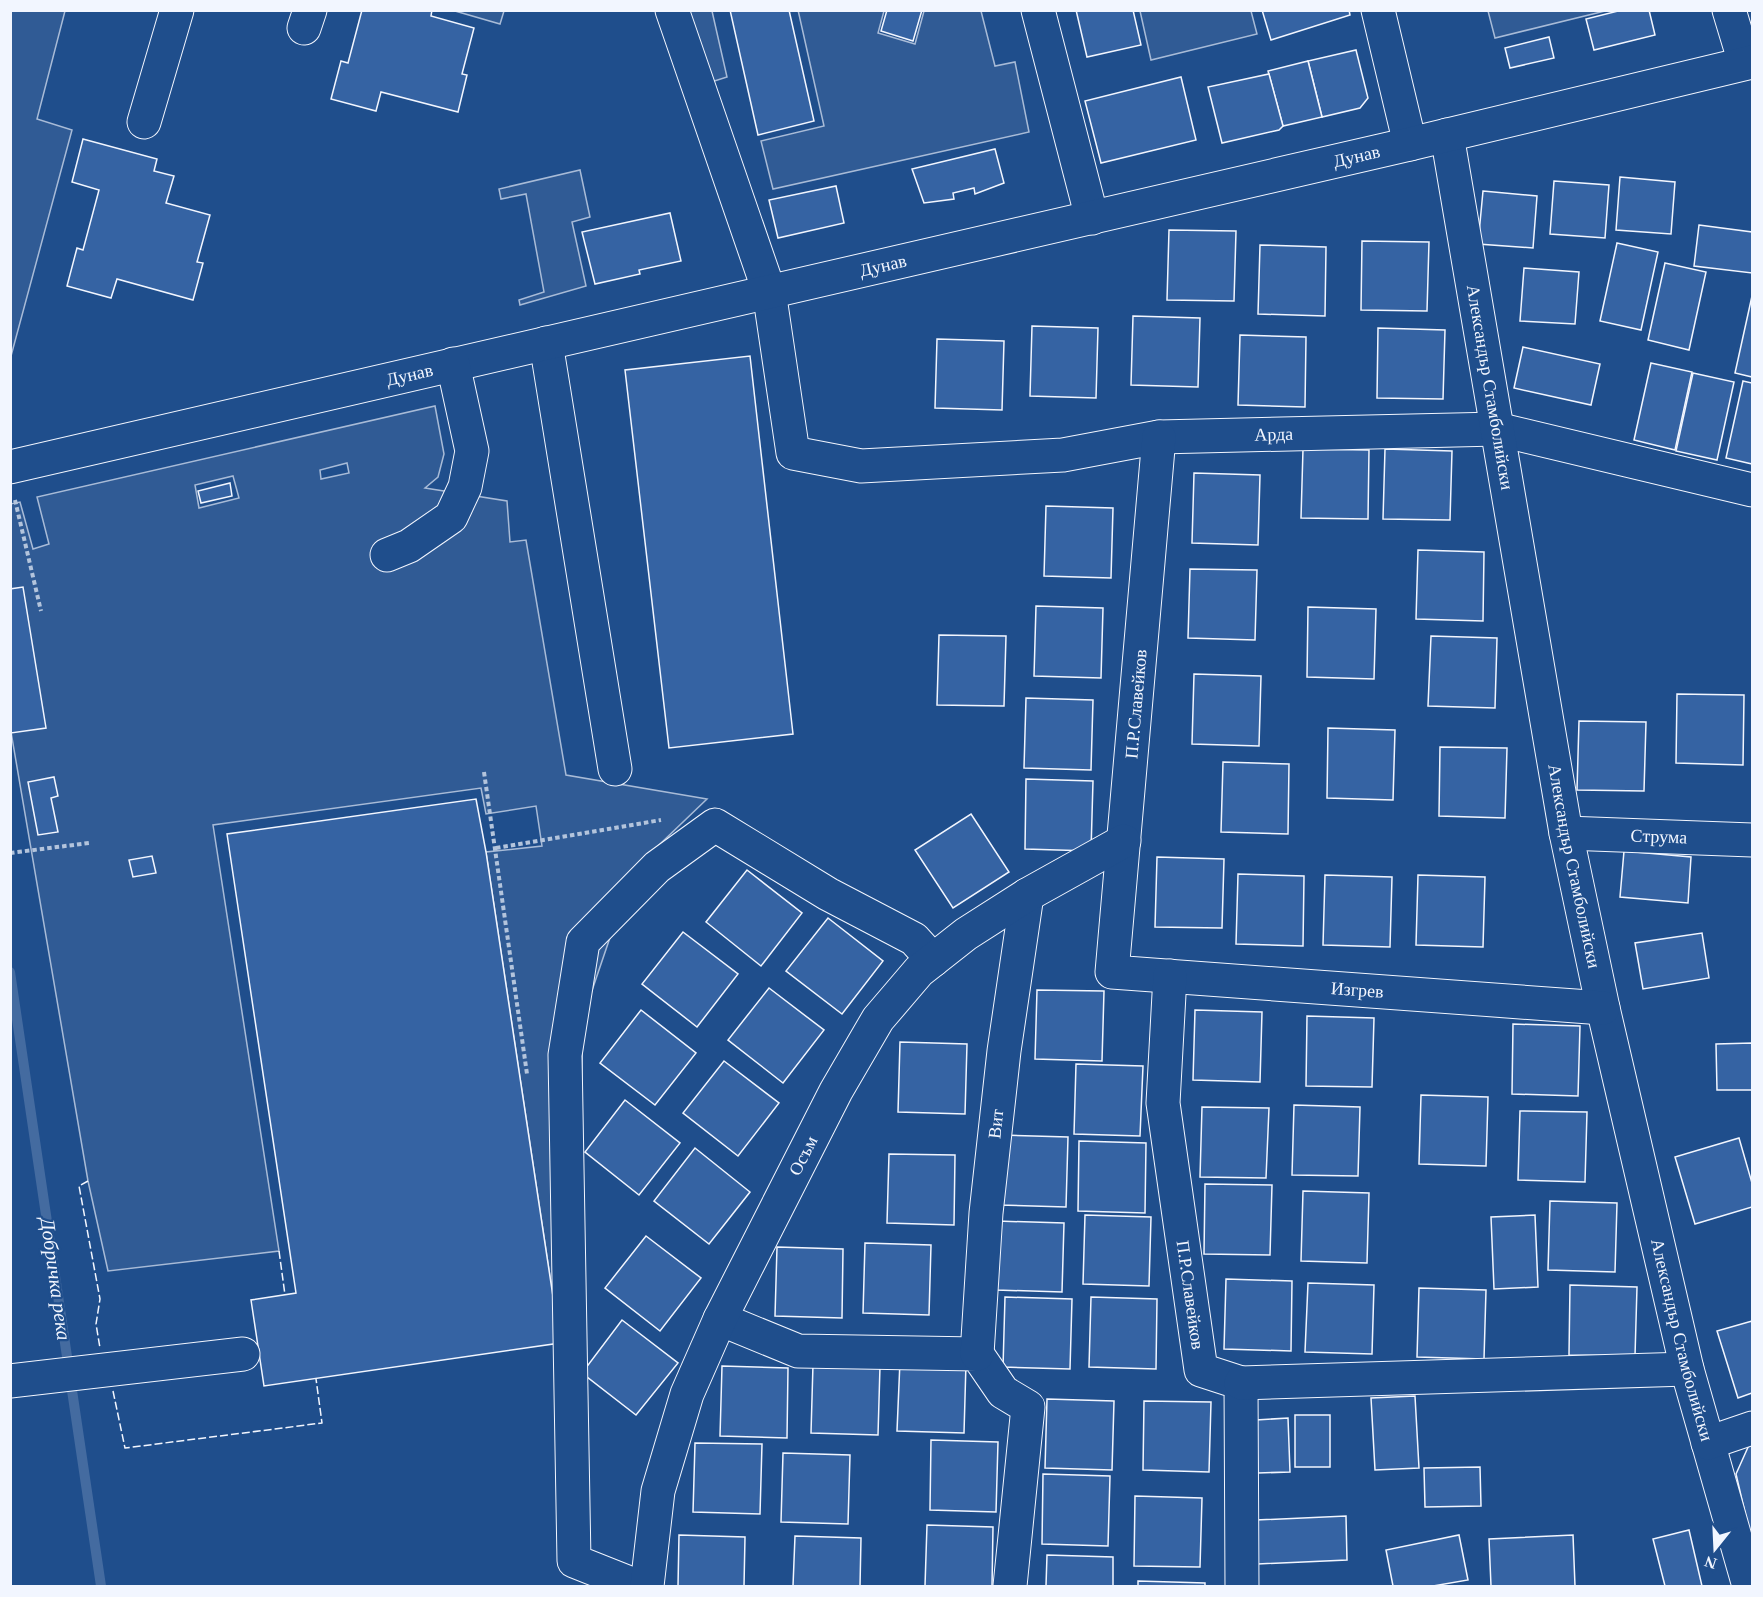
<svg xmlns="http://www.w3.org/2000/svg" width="1763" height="1597" font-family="Georgia,serif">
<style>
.built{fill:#305b95;stroke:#a8bbd7;stroke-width:1.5;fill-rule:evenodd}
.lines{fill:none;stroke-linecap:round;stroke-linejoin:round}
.stream{stroke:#446ba0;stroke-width:10}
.building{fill:#3563a3;stroke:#f2f6ff;stroke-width:1.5}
.minor-casing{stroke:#f2f6ff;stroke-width:35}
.path{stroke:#b3c4dc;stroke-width:4;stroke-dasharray:4.5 3;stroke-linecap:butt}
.minor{stroke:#1f4e8c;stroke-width:33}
.fence{stroke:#f2f6ff;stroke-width:1.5;stroke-dasharray:8 3;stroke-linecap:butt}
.labels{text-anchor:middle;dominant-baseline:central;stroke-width:4.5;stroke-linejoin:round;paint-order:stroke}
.street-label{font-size:18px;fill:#f2f6ff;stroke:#1f4e8c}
.water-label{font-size:20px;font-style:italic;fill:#f2f6ff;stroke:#1f4e8c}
</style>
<rect width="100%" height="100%" fill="#1f4e8c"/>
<g class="built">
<path d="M11 10 65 11 37 119 72 130 11 356Z"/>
<path d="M798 10 884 11 878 33 915 44 924 11H981L995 66 1015 62 1029 132 773 189 761 141 824 126Z"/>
<path d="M455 11H504L500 24Z"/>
<path d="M689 11H712L727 77 705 84Z"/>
<path d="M1140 11H1251L1257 34 1151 60Z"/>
<path d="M1488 11V10L1605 11 1495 38Z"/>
<path d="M580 170 590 217 572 222 586 286 520 305 519 300 544 292 526 194 501 199 499 189Z"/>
<path d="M435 406 444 454 438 477 425 488 507 501 510 542 526 540 566 775 707 799 633 870 583 1017 574 1452 560 1343 486 852 542 846 536 806 486 814 481 788 213 825 279 1251 108 1271 88 1181 11 732 10 504 20 502 33 549 49 544 37 497ZM347 463 349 473 321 479 320 470ZM233 476 239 498 199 508 195 485Z"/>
</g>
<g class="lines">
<path class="stream" d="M10 972 101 1586"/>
</g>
<g class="building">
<path d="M362 10H432L431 16 474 28 462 74 467 75 458 112 381 92 376 111 331 99 341 61 348 63Z"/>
<path d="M730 10H789L814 121 758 135Z"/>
<path d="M887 10H922L913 41 881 31Z"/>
<path d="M1076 10H1133L1141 45 1087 57Z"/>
<path d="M1262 10H1349L1350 15 1271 40Z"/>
<path d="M1622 10H1649L1655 35 1594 50 1586 19Z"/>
<path d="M1549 37 1554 58 1510 68 1505 48Z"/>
<path d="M1356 50 1368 98 1360 108 1322 117 1308 61Z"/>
<path d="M1308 61 1322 117 1283 126 1268 71Z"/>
<path d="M1269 74 1283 126 1279 130 1222 143 1208 87Z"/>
<path d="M1181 77 1196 140 1101 163 1085 101Z"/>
<path d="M83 139 157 159 154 171 174 176 166 203 210 215 197 262 203 263 193 300 117 279 111 298 67 286 77 248 83 250 99 190 72 182Z"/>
<path d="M995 149 1004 183 975 194 974 188 953 193 954 199 924 203 912 169Z"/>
<path d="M1620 177 1675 182 1671 234 1616 230Z"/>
<path d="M1554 181 1609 185 1605 238 1550 234Z"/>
<path d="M836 186 844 223 778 238 769 200Z"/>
<path d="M1483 191 1537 196 1533 248 1478 244Z"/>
<path d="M670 213 681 261 639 270 640 274 595 284 582 232Z"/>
<path d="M1699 225 1752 232V273L1694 266Z"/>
<path d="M1169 230 1236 231 1234 301 1167 300Z"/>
<path d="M1362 241 1429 242 1427 311 1361 310Z"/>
<path d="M1617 243 1658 252 1641 330 1600 321Z"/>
<path d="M1260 245 1326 247 1325 316 1258 314Z"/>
<path d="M1665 263 1706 272 1689 350 1648 340Z"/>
<path d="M1524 268 1579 272 1575 324 1520 321Z"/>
<path d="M1752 296V377L1735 373Z"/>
<path d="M1133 316 1200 318 1198 387 1131 385Z"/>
<path d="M1032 326 1098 328 1096 398 1030 396Z"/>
<path d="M1378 328 1445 330 1443 399 1377 398Z"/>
<path d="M1240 335 1306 337 1305 407 1238 405Z"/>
<path d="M937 339 1004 341 1002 410 935 408Z"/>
<path d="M1523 347 1600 364 1591 405 1514 388Z"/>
<path d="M750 356 793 734 669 748 625 370Z"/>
<path d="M1651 363 1692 372 1675 450 1634 440Z"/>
<path d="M1693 373 1734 382 1717 460 1676 451Z"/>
<path d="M1743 381 1752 383V464L1726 458Z"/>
<path d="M1303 449 1369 450 1368 519 1301 518Z"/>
<path d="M1385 449 1452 451 1450 520 1383 519Z"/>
<path d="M1194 473 1260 475 1258 545 1192 543Z"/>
<path d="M230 483 232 496 201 503 198 491Z"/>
<path d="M1046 506 1113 508 1111 578 1044 576Z"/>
<path d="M1418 550 1484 552 1483 621 1416 619Z"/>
<path d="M1190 569 1257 570 1255 640 1188 638Z"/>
<path d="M23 587 46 728 11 733 10 589Z"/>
<path d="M1036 606 1103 608 1101 678 1034 676Z"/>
<path d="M1308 607 1376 609 1374 679 1307 677Z"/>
<path d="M939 635 1006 636 1004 706 937 705Z"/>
<path d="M1431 636 1497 638 1495 708 1428 706Z"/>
<path d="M1194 674 1261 676 1259 746 1192 744Z"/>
<path d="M1677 694 1744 695 1743 765 1676 763Z"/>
<path d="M1026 698 1093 700 1091 770 1024 768Z"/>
<path d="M1579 721 1646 722 1644 791 1577 790Z"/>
<path d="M1328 728 1395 730 1393 800 1327 798Z"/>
<path d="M1440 747 1507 748 1505 818 1439 816Z"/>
<path d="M1223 762 1289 764 1288 834 1221 832Z"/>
<path d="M54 777 58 796 51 798 58 832 38 835 28 782Z"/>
<path d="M1026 779 1093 781 1091 851 1025 849Z"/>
<path d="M476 799 486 852 560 1343 264 1386 251 1300 296 1293 227 834Z"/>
<path d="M971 814 1009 872 953 908 915 850Z"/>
<path d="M1624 851 1691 857 1688 903 1620 897Z"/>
<path d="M152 856 156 873 133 877 129 860Z"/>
<path d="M1157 857 1224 859 1222 928 1155 927Z"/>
<path d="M747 870 802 913 761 966 706 922Z"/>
<path d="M1238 874 1304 876 1303 946 1236 944Z"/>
<path d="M1325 875 1392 877 1390 947 1323 945Z"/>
<path d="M1418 875 1485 877 1483 947 1416 945Z"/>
<path d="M828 918 883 961 842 1014 786 971Z"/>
<path d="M683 932 738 974 697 1027 642 984Z"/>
<path d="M1702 933 1709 978 1643 989 1635 943Z"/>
<path d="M769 988 824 1030 783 1083 728 1040Z"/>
<path d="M1037 990 1104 991 1102 1061 1035 1059Z"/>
<path d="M641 1010 696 1053 655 1105 600 1063Z"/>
<path d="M1195 1010 1262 1012 1260 1082 1193 1080Z"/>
<path d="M1307 1016 1374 1018 1372 1087 1306 1086Z"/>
<path d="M1513 1024 1580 1026 1578 1096 1512 1094Z"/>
<path d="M900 1042 967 1044 965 1114 898 1112Z"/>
<path d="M1752 1043V1090H1717L1716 1044Z"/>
<path d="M724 1061 779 1103 738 1156 683 1113Z"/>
<path d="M1076 1064 1143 1066 1140 1136 1074 1134Z"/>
<path d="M1421 1095 1488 1097 1486 1166 1419 1164Z"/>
<path d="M625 1100 680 1143 639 1195 585 1152Z"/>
<path d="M1294 1105 1360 1107 1358 1176 1292 1175Z"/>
<path d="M1202 1107 1269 1108 1266 1178 1200 1177Z"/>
<path d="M1520 1111 1587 1112 1585 1182 1518 1180Z"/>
<path d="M1001 1135 1068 1137 1066 1207 999 1205Z"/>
<path d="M1739 1138 1752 1183V1207L1695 1224 1675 1157Z"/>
<path d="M1079 1141 1146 1143 1145 1213 1078 1211Z"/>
<path d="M695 1148 750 1192 709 1244 654 1201Z"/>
<path d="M889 1154 955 1155 954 1225 887 1223Z"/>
<path d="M1205 1184 1272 1185 1270 1255 1204 1254Z"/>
<path d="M1303 1191 1369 1193 1367 1263 1301 1261Z"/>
<path d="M1550 1201 1617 1203 1615 1272 1548 1270Z"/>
<path d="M1085 1215 1151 1217 1149 1286 1083 1284Z"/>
<path d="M1535 1215 1538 1287 1494 1289 1491 1217Z"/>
<path d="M997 1221 1064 1223 1062 1292 996 1290Z"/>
<path d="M646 1236 701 1278 660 1331 605 1288Z"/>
<path d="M865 1243 931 1245 929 1315 863 1313Z"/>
<path d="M777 1247 843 1249 842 1318 775 1316Z"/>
<path d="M1226 1279 1292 1281 1291 1351 1224 1349Z"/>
<path d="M1308 1283 1374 1285 1372 1354 1305 1352Z"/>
<path d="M1570 1285 1637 1287 1635 1356 1569 1355Z"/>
<path d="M1419 1288 1486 1290 1484 1359 1417 1357Z"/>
<path d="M1005 1297 1072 1299 1070 1369 1003 1367Z"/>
<path d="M1091 1297 1157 1299 1156 1369 1089 1367Z"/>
<path d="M622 1320 678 1363 636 1415 582 1373Z"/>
<path d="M1752 1321V1393L1738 1398 1717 1331Z"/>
<path d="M900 1361 966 1363 964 1433 897 1431Z"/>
<path d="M813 1364 880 1366 878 1435 811 1433Z"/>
<path d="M722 1366 788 1368 787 1438 720 1436Z"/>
<path d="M1415 1396 1419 1468 1375 1470 1371 1398Z"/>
<path d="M1047 1399 1114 1401 1112 1470 1045 1468Z"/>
<path d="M1144 1401 1211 1402 1209 1472 1143 1470Z"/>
<rect x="1295" y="1415" width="35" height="52"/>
<path d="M1288 1418 1290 1472 1258 1473 1256 1420Z"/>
<path d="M931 1440 998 1442 996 1512 930 1510Z"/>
<path d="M695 1443 762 1444 760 1514 693 1512Z"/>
<path d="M1752 1444V1543L1736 1474 1749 1445Z"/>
<path d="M783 1453 850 1455 848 1524 781 1522Z"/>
<path d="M1480 1467 1481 1506 1425 1507 1424 1468Z"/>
<path d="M1043 1474 1110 1476 1108 1546 1042 1544Z"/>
<path d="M1135 1496 1202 1498 1200 1567 1134 1566Z"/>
<path d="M1346 1516 1347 1560 1258 1564 1256 1520Z"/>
<path d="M927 1525 993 1527 992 1586H925Z"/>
<path d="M1689 1530 1702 1586H1665L1653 1539Z"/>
<path d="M679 1535 745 1537 744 1586H678Z"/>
<path d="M1459 1535 1468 1580 1433 1586H1393L1386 1550Z"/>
<path d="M1573 1535 1575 1586H1491L1489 1539Z"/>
<path d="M795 1536 861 1538 860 1586H793Z"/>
<path d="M1047 1555 1113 1557V1586H1046Z"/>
<path d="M1138 1581 1205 1583V1586H1138Z"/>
</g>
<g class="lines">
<g class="minor-casing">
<g id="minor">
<path id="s1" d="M672 10 769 291 793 453 861 466 1063 455 1159 437 1497 429 1752 490"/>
<path d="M1038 10 1092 218"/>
<path d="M1378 10 1410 144"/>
<path d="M1729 10 1745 63"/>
<path d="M304 28 310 10"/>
<path d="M144 122 177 10"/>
<path id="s2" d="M1447 135 1566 833 1603 1008 1687 1369 1749 1586"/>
<path d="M546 343 615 769"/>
<path id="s3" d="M1159 437 1112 972 1603 1008"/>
<path id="s4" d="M10 467 1410 144 1752 62"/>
<path d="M387 555 409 546 451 517 465 487 472 451 453 364"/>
<path id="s5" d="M1566 833 1752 840"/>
<path id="s6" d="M1170 976 1163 1103 1201 1370 1241 1383 1242 1586"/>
<path d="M720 1319 798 1351 977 1354 1003 1392 1028 1407 1010 1586"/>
<path id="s7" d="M977 1354 986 1213 1004 1051 1027 895"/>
<path d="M10 1381 243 1354"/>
<path d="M1241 1383 1687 1369"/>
<path d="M1708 1443 1752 1428"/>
<path d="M637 1586 574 1561 565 1055 583 942 657 867 715 825 828 894 914 939 933 960"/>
<path id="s8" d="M647 1586 658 1491 687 1394 720 1319 836 1091 878 1019 919 971 966 934 1027 895 1124 841"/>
</g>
</g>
<g class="path">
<path d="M15 500 41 611"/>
<path d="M484 772 527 1074"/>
<path d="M496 848 661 820"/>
<path d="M10 853 89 843"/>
</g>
<use href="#minor" class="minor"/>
<g class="fence">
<path d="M88 1181 79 1186 100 1299 96 1324 100 1348"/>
<path d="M279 1251 285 1295"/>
<path d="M113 1391 125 1448 322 1423 316 1379"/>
</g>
</g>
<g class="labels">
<g class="street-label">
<text stroke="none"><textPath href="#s4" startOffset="1382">Дунав</textPath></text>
<text stroke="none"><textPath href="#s4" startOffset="896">Дунав</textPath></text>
<text stroke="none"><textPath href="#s4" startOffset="410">Дунав</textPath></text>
<text stroke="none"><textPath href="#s2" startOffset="256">Александър Стамболийски</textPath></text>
<text stroke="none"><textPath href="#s1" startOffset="945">Арда</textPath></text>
<text transform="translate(1136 704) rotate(-85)">П.Р.Славейков</text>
<text stroke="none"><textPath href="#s5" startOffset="93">Струма</textPath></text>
<text stroke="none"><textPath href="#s2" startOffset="742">Александър Стамболийски</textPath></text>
<text stroke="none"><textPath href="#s3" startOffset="783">Изгрев</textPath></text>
<text stroke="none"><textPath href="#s7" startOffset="231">Вит</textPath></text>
<text stroke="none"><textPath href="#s8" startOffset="462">Осъм</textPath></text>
<text stroke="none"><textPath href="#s6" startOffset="321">П.Р.Славейков</textPath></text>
<text stroke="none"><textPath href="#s2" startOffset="1228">Александър Стамболийски</textPath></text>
</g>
<g class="water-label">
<text transform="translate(56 1279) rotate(82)">Добричка река</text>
</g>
</g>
<rect width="1763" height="1597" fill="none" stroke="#f2f6ff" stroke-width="24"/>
<g transform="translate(1715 1549) rotate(198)" stroke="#1f4e8c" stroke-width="4.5" paint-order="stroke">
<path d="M0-4.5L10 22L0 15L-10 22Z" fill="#f2f6ff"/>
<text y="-9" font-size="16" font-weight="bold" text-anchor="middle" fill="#f2f6ff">N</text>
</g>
</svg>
